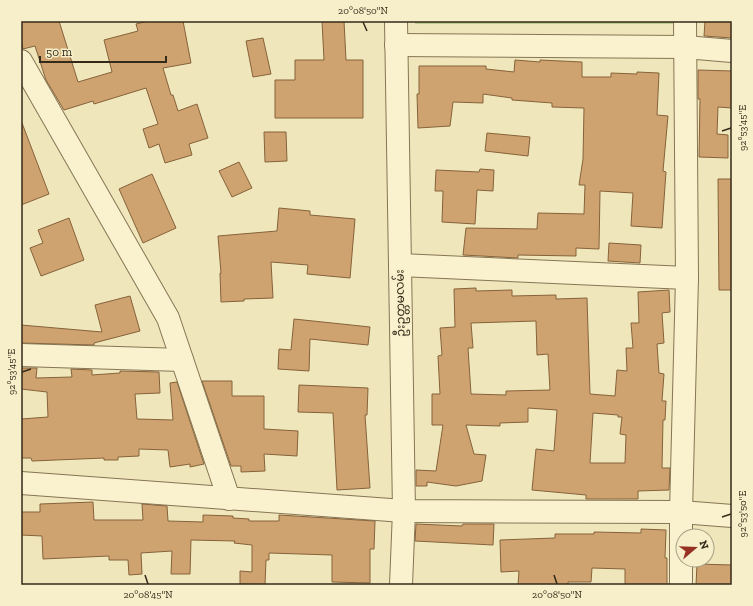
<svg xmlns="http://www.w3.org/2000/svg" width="753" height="606" font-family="'Zilla Slab','Noto Sans Myanmar',serif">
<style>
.grass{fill:url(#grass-dots)}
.building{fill:#cfa36f;stroke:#86623a;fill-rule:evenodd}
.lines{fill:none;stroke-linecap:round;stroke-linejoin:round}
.minor-casing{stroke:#867554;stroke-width:24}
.minor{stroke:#faf2ce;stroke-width:22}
.ticks{fill:none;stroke:#342a1a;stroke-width:1.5}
.labels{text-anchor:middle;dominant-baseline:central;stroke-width:3;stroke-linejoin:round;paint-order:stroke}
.street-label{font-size:12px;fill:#342a1a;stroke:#f6efca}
.neatline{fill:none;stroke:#342a1a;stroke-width:1.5}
.ticks-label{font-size:10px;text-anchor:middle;fill:#342a1a}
</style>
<defs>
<pattern id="grass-dots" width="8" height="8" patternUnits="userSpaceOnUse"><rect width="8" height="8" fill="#bdcd8f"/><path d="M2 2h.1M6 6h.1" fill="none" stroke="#a3b07b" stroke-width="1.8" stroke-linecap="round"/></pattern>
</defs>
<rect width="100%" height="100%" fill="#efe6bb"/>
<rect class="grass" x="415" y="21" width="270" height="3"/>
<g class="building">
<path d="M21 21H59L78 82 112 72 104 40 138 31 136 24 149 21H183L191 63 163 68 171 95H173L178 111 197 104 208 138 189 144 192 155 165 163 159 144 149 148 143 129 158 124 146 88 94 104 93 101 64 110 46 80 35 46 23 49 21 39Z"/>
<path d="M322 21H344L346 60H363V118H275V80H295V60H324Z"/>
<path d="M705 21H732V38L704 36Z"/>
<path d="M263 38 271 74 253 77 246 41Z"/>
<path d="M515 60 540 62V60L582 62V77H611V73L637 74V72L659 73 657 115 668 116 663 171 666 172 662 228 631 226 633 193 600 191 599 249 576 248V256L518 255V258L463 255 466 228 537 229 538 213 584 214 585 185H579L583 159 584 108 552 107V103L512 100V98L483 94V103L453 102 450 126 418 128 417 94H419V66H486V69L514 72Z"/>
<path d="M698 70 732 71V108L718 107 717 134 728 135V158L699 157 700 99H698Z"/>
<path d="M21 123H22L49 194 21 205Z"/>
<path d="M264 132H286L287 161 265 162Z"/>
<path d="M487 133 530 137 528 156 485 151Z"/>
<path d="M239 162 252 188 232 197 219 171Z"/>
<path d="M480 169 494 170 493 191 477 190 475 224 442 222 443 191H435L436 170 479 172Z"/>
<path d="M152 174 176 228 143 243 119 189Z"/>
<path d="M718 179H732V290H719Z"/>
<path d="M279 208 310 211V215L355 219 350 278 307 274 308 265 271 262 273 298 244 299V301L221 302 220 273H221L218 236 277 231Z"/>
<path d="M69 218 84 260 41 276 30 248 43 243 38 230Z"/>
<path d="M609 243 641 245 640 263 608 261Z"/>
<path d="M476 288V291L512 290V296L556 295V299L587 298 590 394 615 396 617 370 627 371 626 348H633L631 323H639L638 292 669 290 670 312 662 313 664 343 657 344 659 373 664 374 662 401H666L665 420H663L662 468H670L669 490 638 491V499H586V495L532 490 536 449 554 451 557 410 528 408V422L500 423V426L466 425 474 454 486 455 482 481 456 486 427 482V486H416V470L436 471 443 425H432V394H440L438 356 442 355 440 328 455 327 454 289ZM536 321 537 355 548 354 550 390 506 391V395L471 394 468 348H473L471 323ZM593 413 618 415V417H622L620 434 626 435 625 463H590Z"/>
<path d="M130 296 140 331 94 343V345L21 343V325L102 332 95 305Z"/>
<path d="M294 319 370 327 368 345 310 339 309 371 278 369 279 349 291 350Z"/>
<path d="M22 368H37L36 378 72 377 71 369 92 370V375L120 373V371L159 372 160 393 135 394 137 419 173 420 170 383 177 382 204 464 190 467V464L170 467 168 450 139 449V456L118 457V460H104V458L32 461 31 458H21V419L48 417 47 392 21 389Z"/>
<path d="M202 381H232V396H264V429L298 431 297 456 264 454 265 471 241 472V466H231Z"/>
<path d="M299 385 368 388 367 415H365L370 488 337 490 333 413 298 412Z"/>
<path d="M93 502 94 520H143L142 504 167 506 168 521 203 522V515L233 516V518L249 519V521H279V515L375 521 374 549H370V583L332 582V555L269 553V560H266L265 585 240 584V571L252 572V545L234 543 235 541 191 540 190 574H171L172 551 141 553 142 574 129 575 128 560H109V556L43 559 42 536 21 535V512H40V504Z"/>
<path d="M416 524 462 526 463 524H494L493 545 415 541Z"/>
<path d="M641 529 666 530 665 558H667V585H625V569L592 568 591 582H568V585H518L519 571 501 572 500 540 555 538V534H594V532L641 533Z"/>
<path d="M697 564 732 565V585H696Z"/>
</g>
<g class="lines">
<g class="minor-casing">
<g id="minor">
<path d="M396 21 404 511 401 585"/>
<path d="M396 45 685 47 732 51"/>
<path d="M21 61 168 318 229 499"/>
<path d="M400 265 687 278"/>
<path d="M21 355 182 360"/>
<path d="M21 483 404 511 681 512 732 516"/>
<path d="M681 585V512L687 278 685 21"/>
</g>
</g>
<use href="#minor" class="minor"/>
</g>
<path class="ticks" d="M363 22 367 31M722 131 731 128M22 372 31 369M722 517 731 514M145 575 148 584M554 575 557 584"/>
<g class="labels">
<g class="street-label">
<text transform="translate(400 303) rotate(-91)">ဦးဥတ္တမလမ်း</text>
</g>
</g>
<rect width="753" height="606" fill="none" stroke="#f6efca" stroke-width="44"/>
<g transform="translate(695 548) rotate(71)"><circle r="19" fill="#f6efca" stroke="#a8a084"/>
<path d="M0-3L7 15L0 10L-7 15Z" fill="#973123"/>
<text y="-6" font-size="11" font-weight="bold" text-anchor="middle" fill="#342a1a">N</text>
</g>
<path d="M40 56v6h126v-6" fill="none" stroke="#342a1a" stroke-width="2"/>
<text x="46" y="56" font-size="12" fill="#342a1a" stroke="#f6efca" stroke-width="3" paint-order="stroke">50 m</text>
<rect x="22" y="22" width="709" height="562" class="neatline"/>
<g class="ticks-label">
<text x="363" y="14">20°08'50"N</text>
<text transform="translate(742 128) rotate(-90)" y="4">92°53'45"E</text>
<text transform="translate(11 372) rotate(-90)" y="4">92°53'45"E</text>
<text transform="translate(742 514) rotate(-90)" y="4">92°53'50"E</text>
<text x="148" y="598">20°08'45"N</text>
<text x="557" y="598">20°08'50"N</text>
</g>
</svg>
